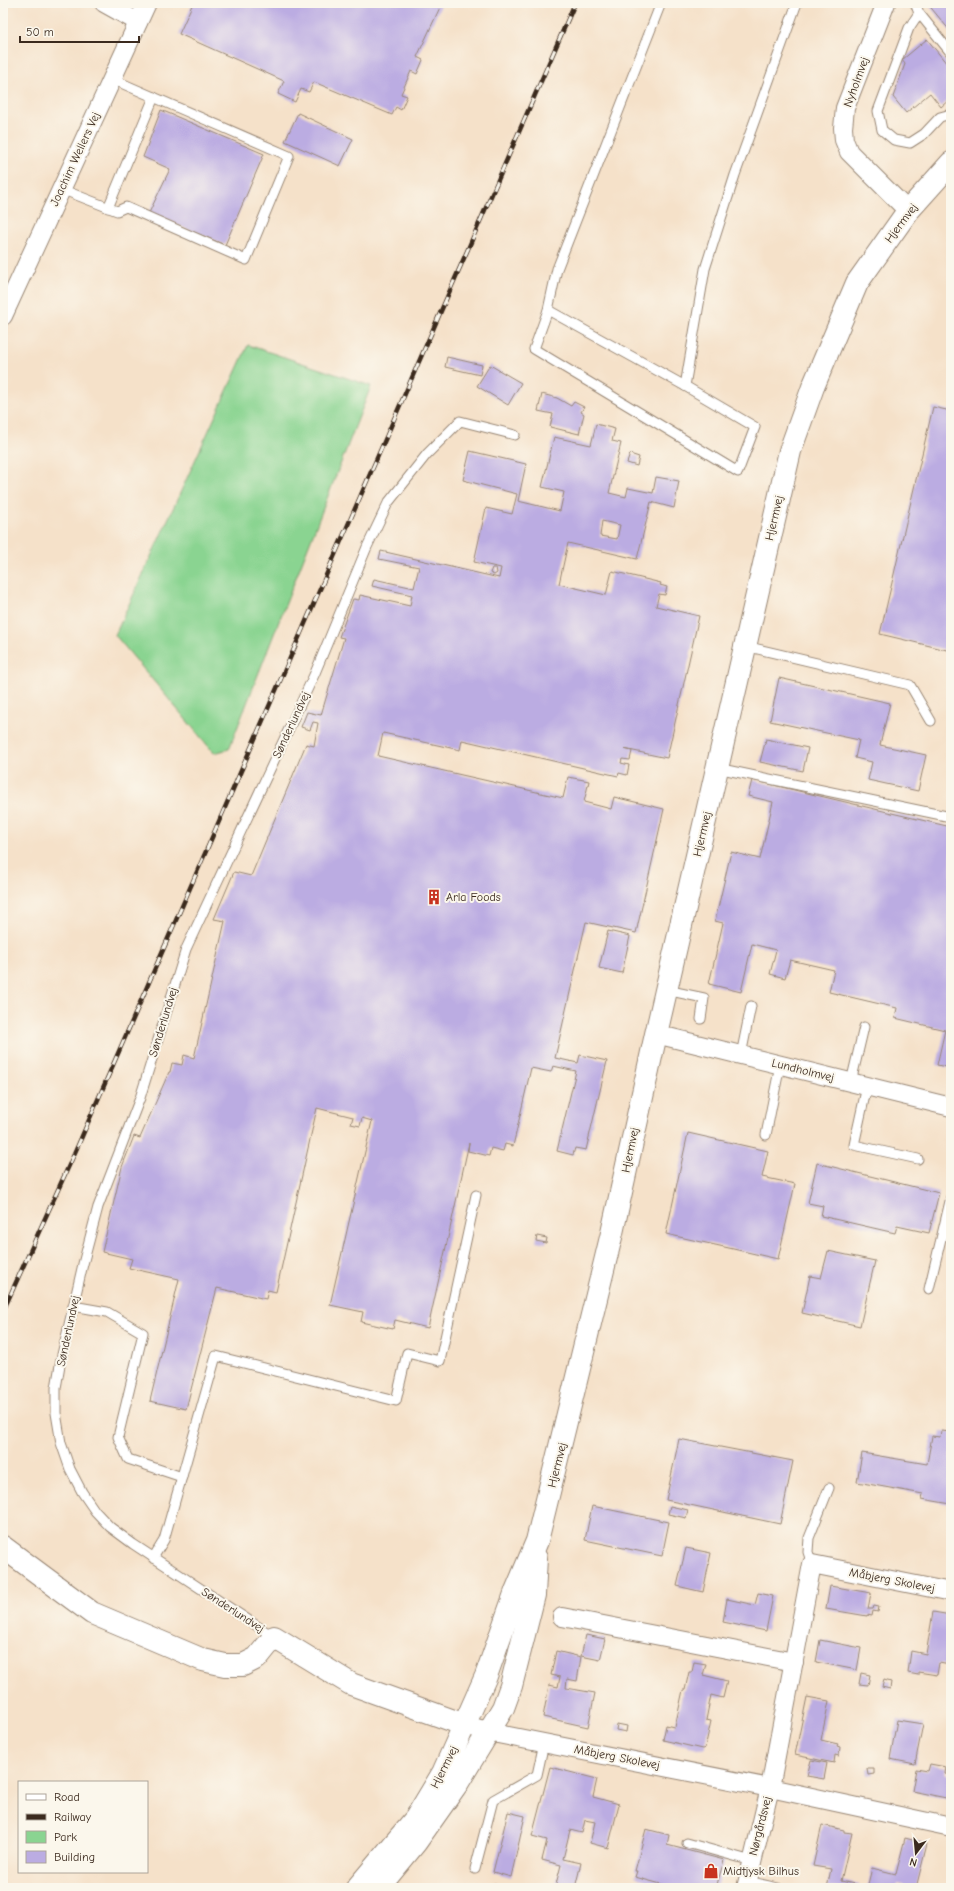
<svg xmlns="http://www.w3.org/2000/svg" width="954" height="1891" font-family="'Comic Neue',sans-serif">
<style>
.green{fill:#8ad491;stroke:#627f58}
.building{fill:#bbace2;fill-rule:evenodd}
.lines{fill:none;stroke-linecap:round;stroke-linejoin:round}
.lane-casing{stroke:#988674;stroke-width:11}
.street-casing{stroke:#988674;stroke-width:20}
.secondary-casing{stroke:#988674;stroke-width:24}
.lane{stroke:#fff;stroke-width:9}
.street{stroke:#fff;stroke-width:18}
.secondary{stroke:#fff;stroke-width:22}
.rail-casing{stroke:#3b2a1e;stroke-width:4.5}
.rail{stroke:#fbf7ec;stroke-width:3;stroke-dasharray:9;stroke-linecap:butt}
.labels{text-anchor:middle;dominant-baseline:central;stroke-width:4;stroke-linejoin:round;paint-order:stroke}
.street-label{font-size:12px;fill:#3b2a1e;stroke:#fbf7ec}
.poi-label{font-size:12px;fill:#3b2a1e;stroke:#fbf7ec;text-anchor:start}
</style>
<rect width="100%" height="100%" fill="#fbf7ec"/>
<filter id="ink" filterUnits="userSpaceOnUse"><feTurbulence type="fractalNoise" baseFrequency=".025" numOctaves="2"/><feDisplacementMap in="SourceGraphic" scale="8" xChannelSelector="R" yChannelSelector="G"/><feConvolveMatrix kernelMatrix="1 2 1 2 8 2 1 2 1" color-interpolation-filters="sRGB"/></filter>
<filter id="wash" filterUnits="userSpaceOnUse"><feTurbulence type="fractalNoise" baseFrequency=".012" numOctaves="4" result="noise"/><feDisplacementMap in="SourceGraphic" scale="16" xChannelSelector="R" yChannelSelector="G"/><feGaussianBlur stdDeviation="0.9" result="paint"/><feColorMatrix in="noise" values="0 0 0 0 0 0 0 0 0 0 0 0 0 0 0 0 0 1.4 0 .05"/><feComposite in="paint" operator="in"/></filter>
<g filter="url(#wash)">
<rect width="100%" height="100%" fill="#f5e1c9"/>
<path class="green" d="M248 345 371 386 229 749 214 753 115 635Z"/>
<g id="blocks">
<g class="building">
<path d="M193 3H442L417 57 423 60 417 74 411 71 401 94 407 96 401 110 396 107 392 115 314 82 309 92 301 89 295 102 278 94 284 81 179 34Z"/>
<path d="M927 3H951V32Z"/>
<path d="M927 39 951 69V98L941 107 930 93 906 113 893 97 905 64 902 60Z"/>
<path d="M161 110 264 154 225 245 149 213 170 169 143 157Z"/>
<path d="M298 113 353 139 340 166 285 141Z"/>
<path d="M447 357 482 365 480 375 445 367Z"/>
<path d="M490 365 521 383 508 405 477 386Z"/>
<path d="M542 394 557 398 571 406 574 402 584 407 581 412 584 414 579 434 550 427 553 414 538 411Z"/>
<path d="M933 407 951 411V651L880 634Z"/>
<path d="M596 424 615 429 612 441 621 443 609 493 626 497 628 488 653 493 656 477 679 481 674 508 651 502 637 559 568 543 559 584 606 595 612 571 661 583 660 585 667 587 665 595 659 594 656 606 699 616 667 758 624 749 632 751 630 760 622 759 621 763 629 765 627 775 619 773 618 776 462 740 460 750 383 733 378 756 563 798 568 777 589 781 584 802 611 809 614 797 664 809 636 933 586 922 555 1058 578 1063 580 1055 607 1061 586 1150 575 1148 573 1155 557 1151 576 1071 553 1066 551 1072 531 1068 513 1146 505 1144 503 1151 491 1148 489 1156 468 1151 469 1143 428 1328 395 1320 393 1329 361 1322 363 1312 330 1305 372 1121 362 1118 360 1126 351 1124 353 1117 317 1108 276 1292 268 1290 266 1299 217 1288 186 1409 150 1401 179 1279 129 1268 132 1259 102 1252 122 1167 134 1136 140 1138 169 1072H170L172 1063 182 1065 184 1055 194 1058 225 921 214 919 234 872 251 876 306 744 314 746 318 723 313 722 310 730 301 727 307 712 321 715 344 638 339 637 353 599 359 600 360 595 410 606 412 595 372 586 374 579 414 588 419 567 379 559 381 551 499 578 501 568 474 562 486 508 512 514 517 494 463 480 470 451 526 464 518 501 560 511 564 492 542 487 554 437 591 445ZM602 521 620 525 617 539 600 536Z"/>
<path d="M630 454 639 457 637 466 627 463Z"/>
<path d="M492 568H496L497 573 494 575 490 573Z"/>
<path d="M779 678 890 703 880 745 926 755 918 791 868 780 872 762 855 758 859 740 770 721Z"/>
<path d="M766 739 808 748 803 771 760 762Z"/>
<path d="M752 780 951 827V1068L937 1065 945 1030 895 1018 897 1008 829 992 834 970 790 960 785 978 770 974 776 950 752 944 741 992 709 984 723 923 715 921 731 852 760 859 773 802 748 796Z"/>
<path d="M608 931 630 936 622 973 599 968Z"/>
<path d="M688 1133 768 1151 762 1177 795 1184 778 1259 666 1234Z"/>
<path d="M817 1163 939 1193 929 1233 897 1226 895 1233 821 1216 823 1206 808 1203Z"/>
<path d="M537 1236 547 1238 546 1243 536 1241Z"/>
<path d="M828 1251 875 1261 860 1326 802 1313 810 1276 821 1278Z"/>
<path d="M941 1431 951 1432V1504L922 1499 923 1494 857 1482 862 1453 927 1464 932 1436 940 1437Z"/>
<path d="M679 1439 793 1461 780 1524 666 1500Z"/>
<path d="M592 1506 669 1522 662 1556 585 1540Z"/>
<path d="M670 1506 688 1510 686 1518 668 1514Z"/>
<path d="M686 1548 711 1553 703 1592 677 1586Z"/>
<path d="M830 1586 871 1593 868 1609H873L874 1606 879 1607 878 1612 873 1611 872 1616 867 1615V1616L826 1609Z"/>
<path d="M758 1593 773 1596 766 1631 723 1622 727 1599 755 1605Z"/>
<path d="M933 1612 951 1615 950 1665 939 1663 937 1675 918 1672V1675L908 1673 911 1651 926 1654Z"/>
<path d="M586 1635 605 1639 600 1660 581 1656Z"/>
<path d="M820 1640 861 1648 857 1670 816 1662Z"/>
<path d="M556 1651 581 1657 577 1681 567 1679 566 1688 595 1693 588 1727 543 1717 549 1685 558 1687 560 1677 551 1675Z"/>
<path d="M694 1662 706 1664 703 1675 727 1681 723 1698 711 1695 706 1720 711 1721 705 1748 702 1749 663 1740 666 1725 675 1727 683 1690H685L689 1672H692Z"/>
<path d="M861 1673 870 1675 868 1685 859 1684Z"/>
<path d="M884 1680 891 1682 890 1689 882 1687Z"/>
<path d="M807 1697 829 1701 821 1740 838 1744 837 1746 840 1747 839 1756 835 1755 834 1763 795 1755Z"/>
<path d="M897 1720 923 1724 915 1764 890 1759Z"/>
<path d="M617 1724 627 1726 626 1732 616 1730Z"/>
<path d="M811 1760 827 1763 824 1779 807 1776Z"/>
<path d="M930 1764 946 1767 945 1774 951 1775V1799L912 1791 916 1769 928 1771Z"/>
<path d="M550 1767 597 1779 593 1797 619 1804 608 1848 590 1843 595 1822 585 1820 582 1833 570 1830 563 1859 581 1863 575 1888H555L561 1865 542 1860 547 1840 532 1836Z"/>
<path d="M867 1768H874V1774L868 1775Z"/>
<path d="M508 1812 525 1816 511 1877 493 1872Z"/>
<path d="M822 1825 844 1830V1832L852 1833 841 1881 859 1885 858 1888H827L831 1869 813 1866Z"/>
<path d="M646 1829 669 1835 667 1845 724 1860 716 1888H676L635 1877 637 1871H635Z"/>
<path d="M905 1838 927 1844 916 1888 898 1884 897 1888H867L872 1868 896 1874Z"/>
<path d="M494 1883 511 1887V1888H493Z"/>
</g>
</g>
</g>
<g filter="url(#ink)">
<use href="#blocks" fill-opacity="0" stroke="#988674" stroke-width="1"/>
<g class="lines">
<g class="lane-casing">
<g id="lane">
<path d="M661 3 557 269 548 310 534 349 738 472 755 427 685 386 705 269 735 175 797 3"/>
<path d="M915 3 919 13 951 53"/>
<path d="M919 13 909 28 878 111 882 130 894 140 910 143 924 134 940 117 951 114"/>
<path d="M61 189 117 211 126 207 246 260 289 156 112 79"/>
<path d="M108 208 154 97"/>
<path d="M548 310 685 386"/>
<path d="M745 646 910 685 931 721"/>
<path d="M717 768 951 817"/>
<path d="M666 990 704 998 701 1019"/>
<path d="M741 1055 751 1006"/>
<path d="M851 1082 864 1027"/>
<path d="M867 1086 854 1145 918 1159"/>
<path d="M766 1135 780 1065"/>
<path d="M929 1289 951 1197"/>
<path d="M73 1306 107 1312 143 1333 118 1437 128 1459 182 1477"/>
<path d="M153 1558 164 1540 216 1356 396 1401 407 1353 440 1361 476 1195"/>
<path d="M812 1564 808 1552 809 1538 829 1488"/>
<path d="M274 1637 133 1544 110 1527 95 1511 82 1492 70 1469 61 1443 56 1413V1388L61 1359 83 1264 98 1207 140 1098 186 949 315 673 367 547 388 503 427 454 460 421 515 435"/>
<path d="M687 1843 752 1861"/>
<path d="M475 1869 493 1800 537 1775 544 1743"/>
<path d="M747 1881 778 1888"/>
</g>
</g>
<g class="street-casing">
<g id="street">
<path d="M104 3 138 22"/>
<path d="M886 3 845 108 843 128 844 140 849 152 908 211"/>
<path d="M3 316 147 3"/>
<path d="M656 1034 951 1107"/>
<path d="M562 1617 794 1662"/>
<path d="M465 1725 498 1734 770 1788 951 1827"/>
<path d="M746 1888 770 1788 812 1564 951 1592"/>
</g>
</g>
<g class="secondary-casing">
<g id="secondary">
<path d="M3 1547 92 1613 203 1660 225 1665H243L257 1658 274 1637 351 1684 465 1725"/>
<path d="M357 1888 416 1818 443 1773 486 1676 516 1591 537 1541 612 1233 656 1034 790 451 813 387 857 283 908 211 951 163"/>
<path d="M378 1888 416 1842 457 1784 503 1708 511 1686 534 1595 536 1558"/>
</g>
</g>
<use href="#lane" class="lane"/>
<use href="#street" class="street"/>
<use href="#secondary" class="secondary"/>
<g class="rail-casing">
<path id="rail" d="M3 1311 76 1150 575 3"/>
</g>
<use href="#rail" class="rail"/>
</g>
</g>
<defs>
<g id="building-bare" transform="scale(1.2)"><path d="M-4-6H4V6H1V3H-1V6H-4ZM-2.5-4.3h1.7v1.8h-1.7ZM.8-4.3h1.7v1.8H.8ZM-2.5-1h1.7V.8h-1.7ZM.8-1h1.7V.8H.8Z" fill="#c8321e" stroke="#fbf7ec" stroke-width="2.5" paint-order="stroke"/></g>
<g id="shop-bare" transform="scale(1.2)"><path d="M-5-2.5h2.3a2.7 3.5 0 0 1 5.4 0H5L5.5 6h-11ZM-1.5-2.5h3a1.5 2.3 0 0 0-3 0Z" fill="#c8321e" stroke="#fbf7ec" stroke-width="2.5" paint-order="stroke"/></g>
</defs>
<g fill-rule="evenodd">
<use href="#building-bare" x="434" y="897"/>
<use href="#shop-bare" x="711" y="1871"/>
</g>
<g class="labels">
<g class="street-label">
<text transform="translate(856 82) rotate(-70)">Nyholmvej</text>
<text transform="translate(75 159) rotate(-65)">Joachim Wellers Vej</text>
<text transform="translate(901 223) rotate(-53)">Hjermvej</text>
<text transform="translate(774 518) rotate(-77)">Hjermvej</text>
<text transform="translate(291 725) rotate(-65)">Sønderlundvej</text>
<text transform="translate(702 834) rotate(-77)">Hjermvej</text>
<text transform="translate(163 1022) rotate(-73)">Sønderlundvej</text>
<text transform="translate(803 1070) rotate(14)">Lundholmvej</text>
<text transform="translate(630 1150) rotate(-78)">Hjermvej</text>
<text transform="translate(68 1331) rotate(-78)">Sønderlundvej</text>
<text transform="translate(557 1465) rotate(-76)">Hjermvej</text>
<text transform="translate(892 1580) rotate(11)">Måbjerg Skolevej</text>
<text transform="translate(233 1610) rotate(33)">Sønderlundvej</text>
<text transform="translate(617 1757) rotate(11)">Måbjerg Skolevej</text>
<text transform="translate(444 1767) rotate(-63)">Hjermvej</text>
<text transform="translate(760 1826) rotate(-76)">Nørgårdsvej</text>
</g>
<g class="poi-label">
<text x="446" y="897">Arla Foods</text>
<text x="723" y="1871">Midtjysk Bilhus</text>
</g>
</g>
<rect width="954" height="1891" fill="none" stroke="#fbf7ec" stroke-width="16"/>
<rect x="18" y="1781" width="130" height="92" fill="#fbf7ec" stroke="#aea59a"/>
<rect x="26" y="1794" width="20" height="6" fill="#ffffff" stroke="#aea59a"/>
<text x="54" y="1801" font-size="12" fill="#3b2a1e">Road</text>
<rect x="26" y="1814" width="20" height="6" fill="#3b2a1e" stroke="#aea59a"/>
<text x="54" y="1821" font-size="12" fill="#3b2a1e">Railway</text>
<rect x="26" y="1831" width="20" height="12" fill="#8ad491" stroke="#aea59a"/>
<text x="54" y="1841" font-size="12" fill="#3b2a1e">Park</text>
<rect x="26" y="1851" width="20" height="12" fill="#bbace2" stroke="#aea59a"/>
<text x="54" y="1861" font-size="12" fill="#3b2a1e">Building</text>
<g transform="translate(916 1853) rotate(196)" stroke="#fbf7ec" stroke-width="3" paint-order="stroke">
<path d="M0-3L7 15L0 10L-7 15Z" fill="#3b2a1e"/>
<text y="-6" font-size="11" font-weight="bold" text-anchor="middle" fill="#3b2a1e">N</text>
</g>
<path d="M20 36v6h119v-6" fill="none" stroke="#3b2a1e" stroke-width="2"/>
<text x="26" y="36" font-size="12" fill="#3b2a1e" stroke="#fbf7ec" stroke-width="3" paint-order="stroke">50 m</text>
</svg>
